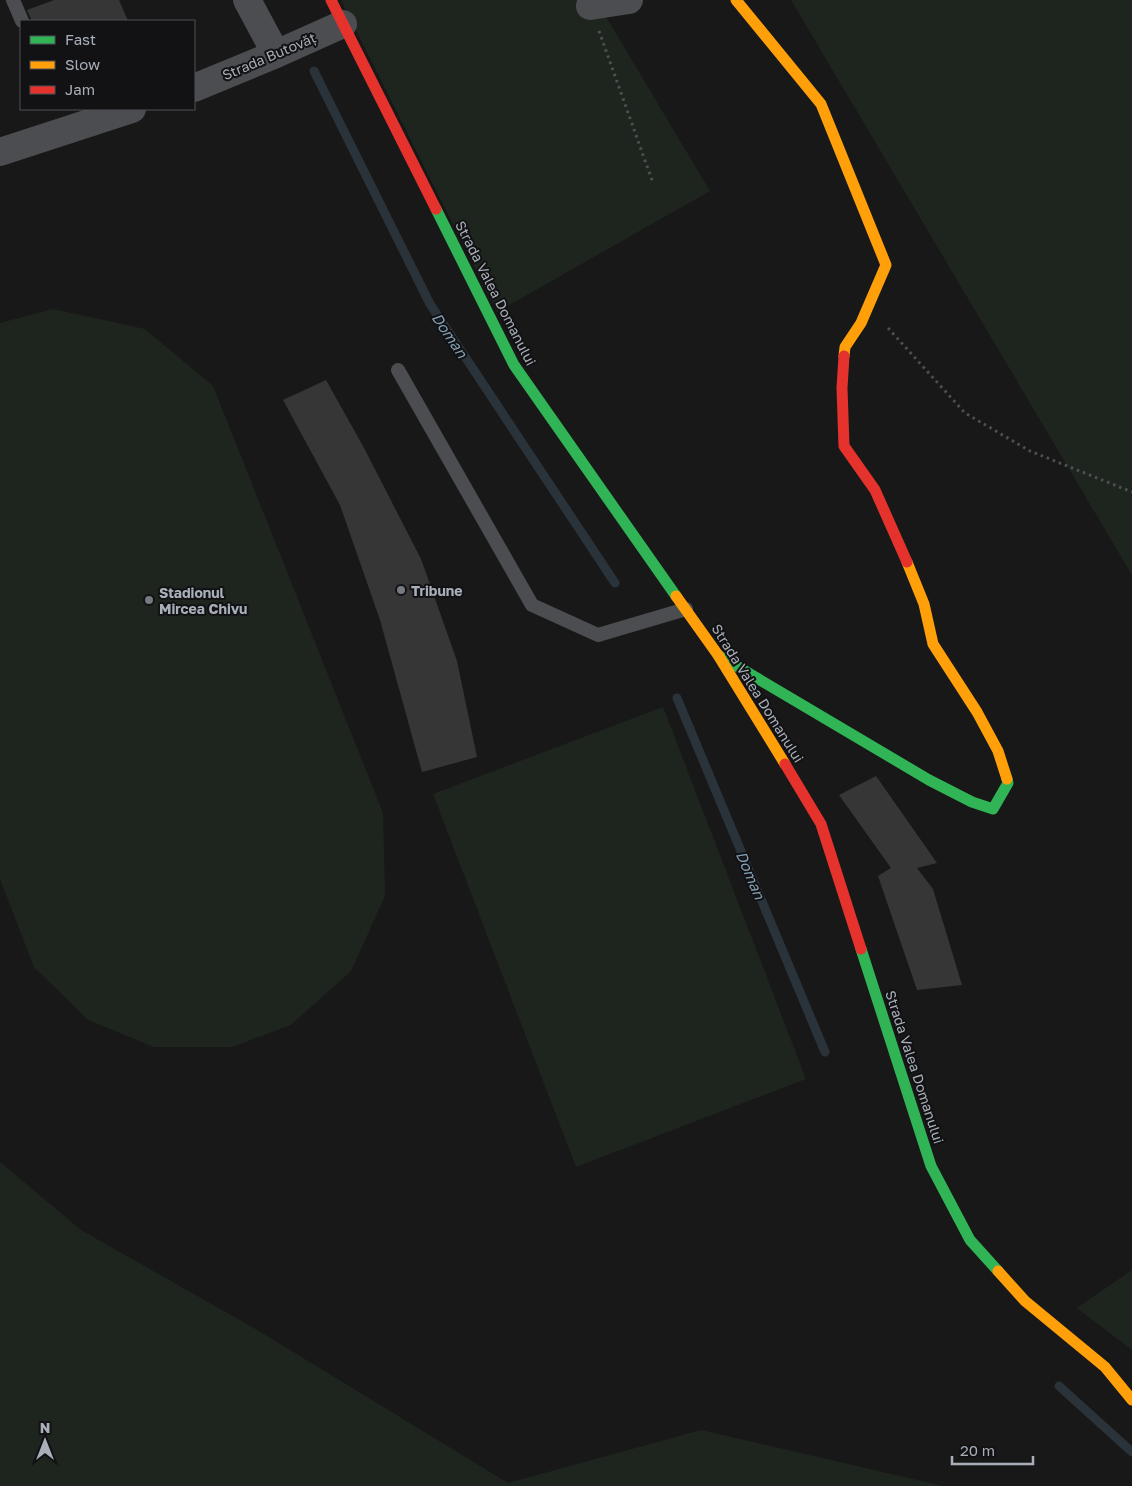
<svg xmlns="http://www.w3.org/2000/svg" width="1132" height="1486" font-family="'Golos Text',sans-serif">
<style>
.green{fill:#1e251e}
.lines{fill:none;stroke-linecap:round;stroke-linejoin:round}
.stream{stroke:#2b333a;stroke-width:9}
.building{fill:#363637}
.path{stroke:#4e4f53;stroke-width:3;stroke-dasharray:2.5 4;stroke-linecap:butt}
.lane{stroke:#4c4d51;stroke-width:14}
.street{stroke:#4c4d51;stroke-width:28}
.fast{stroke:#30b455;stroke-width:11}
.slow{stroke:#ff9f0a;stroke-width:11}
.jam{stroke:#e5322d;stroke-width:11}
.poi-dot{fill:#767a81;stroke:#121214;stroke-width:2}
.labels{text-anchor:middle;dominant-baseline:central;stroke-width:4;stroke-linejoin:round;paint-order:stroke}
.street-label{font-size:14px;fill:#a9afb9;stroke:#121214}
.poi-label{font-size:14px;font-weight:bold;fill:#a9afb9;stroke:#121214;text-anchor:start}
.water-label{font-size:15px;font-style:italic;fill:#809eb3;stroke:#121214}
</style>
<rect width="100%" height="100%" fill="#181818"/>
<g class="green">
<path d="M341 0H596L710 191 497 312Z"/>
<path d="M791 0H1132V575Z"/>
<path d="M53 309 145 329 213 386 383 813 385 896 351 971 291 1025 232 1047H154L88 1020 34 967 0 879V323Z"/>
<path d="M663 707 806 1079 576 1167 433 794Z"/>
<path d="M0 1162 81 1230 259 1331 508 1483 701 1430 943 1486H0Z"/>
<path d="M1132 1270V1350L1077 1308Z"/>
</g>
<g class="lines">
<g class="stream">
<path d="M314 71 430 304 615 583"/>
<path d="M677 698 825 1052"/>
<path d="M1059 1386 1132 1452"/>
</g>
</g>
<g class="building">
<path d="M54 0H119L128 21H32L27 10Z"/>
<path d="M326 380 363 446 421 559 457 661 477 757 422 772 380 620 340 505 283 400Z"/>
<path d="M876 776 937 863 917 868 933 889 962 985 917 990 878 876 891 868 839 795Z"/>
</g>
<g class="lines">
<g class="path">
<path d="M599 31 653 183"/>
<path d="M888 328 965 413 1030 451 1132 492"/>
</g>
<g class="lane">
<path d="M13 0 22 21"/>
<path d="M398 370 532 605 598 635 686 609"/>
</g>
<g class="street">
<path d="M247 0 276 54"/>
<path d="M590 6 629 0"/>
<path d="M194 88 276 54 343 24"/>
<path d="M0 152 132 109"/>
</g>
<g class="fast">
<path d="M436 209 514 365 676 596"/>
<path d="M718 655 929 780 972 802 993 809 1008 783 1007 779"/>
<path d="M861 949 931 1166 970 1240 998 1271"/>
</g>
<g class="slow">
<path d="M736 0 821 104 886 265 861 323 845 347 844 356"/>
<path d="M907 562 924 604 933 644 977 712 998 751 1007 779"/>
<path d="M676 596 718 655 785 764"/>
<path d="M998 1271 1025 1301 1105 1367 1132 1400"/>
</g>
<g class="jam">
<path d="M331 0 436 209"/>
<path d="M844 356 842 388 844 446 875 490 907 562"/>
<path d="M785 764 821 824 861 949"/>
</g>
</g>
<g class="poi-dot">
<circle cx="401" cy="590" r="5"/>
<circle cx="149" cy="600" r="5"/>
</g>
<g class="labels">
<g class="street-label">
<text transform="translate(269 56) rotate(-23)">Strada Butovăț</text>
<text transform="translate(496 293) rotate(63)">Strada Valea Domanului</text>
<text transform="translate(758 693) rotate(58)">Strada Valea Domanului</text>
<text transform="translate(915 1067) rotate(72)">Strada Valea Domanului</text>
</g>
<g class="poi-label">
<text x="411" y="590">Tribune</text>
<text x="159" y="592">Stadionul<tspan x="159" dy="16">Mircea Chivu</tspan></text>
</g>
<g class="water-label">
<text transform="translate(450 335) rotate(56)">Doman</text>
<text transform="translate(751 875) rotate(67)">Doman</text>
</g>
</g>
<rect x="20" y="20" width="175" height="90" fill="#121214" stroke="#4e5156"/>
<rect x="30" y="36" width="25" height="8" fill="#30b455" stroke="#4e5156"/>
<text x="65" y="45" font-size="15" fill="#a9afb9">Fast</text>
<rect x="30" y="61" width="25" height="8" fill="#ff9f0a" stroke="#4e5156"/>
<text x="65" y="70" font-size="15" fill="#a9afb9">Slow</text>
<rect x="30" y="86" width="25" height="8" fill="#e5322d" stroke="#4e5156"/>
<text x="65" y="95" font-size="15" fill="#a9afb9">Jam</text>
<g transform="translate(45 1441)" stroke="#121214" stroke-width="4" paint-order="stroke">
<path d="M0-4L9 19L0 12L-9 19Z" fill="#a9afb9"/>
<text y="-8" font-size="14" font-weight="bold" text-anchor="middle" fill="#a9afb9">N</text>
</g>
<path d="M952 1456v8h81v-8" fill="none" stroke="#a9afb9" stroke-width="2.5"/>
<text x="960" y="1456" font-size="15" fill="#a9afb9" stroke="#121214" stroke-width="4" paint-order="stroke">20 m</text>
</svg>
